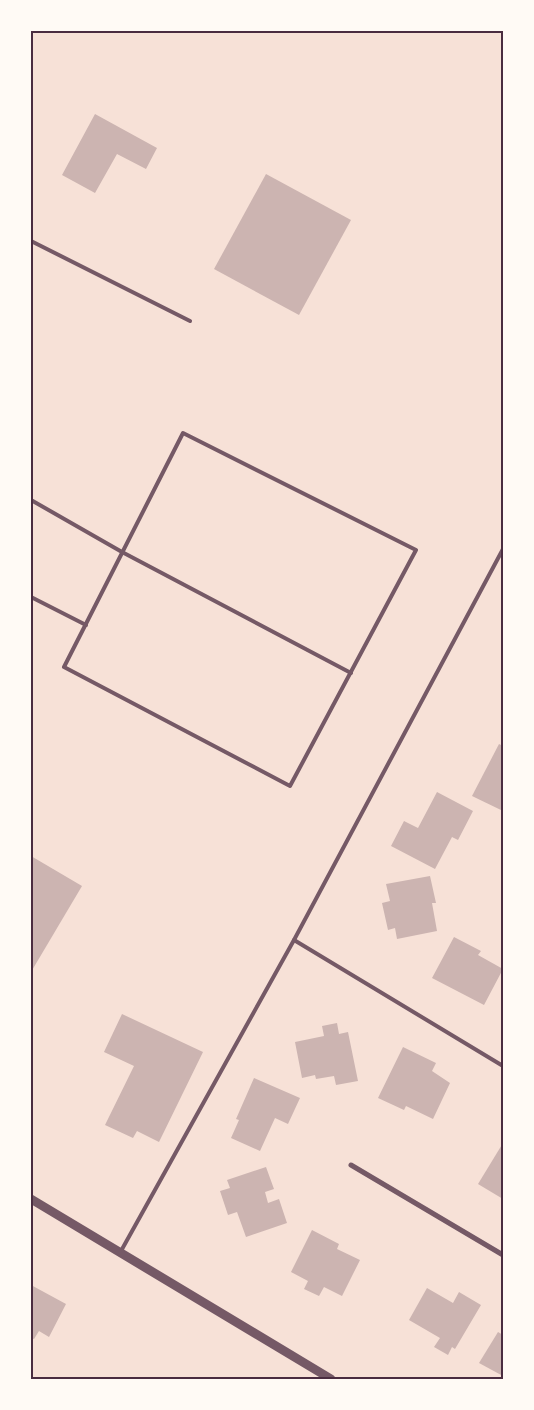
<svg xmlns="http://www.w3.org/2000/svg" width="534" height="1410" font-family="'Exo 2',sans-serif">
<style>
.building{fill:#ccb4b1}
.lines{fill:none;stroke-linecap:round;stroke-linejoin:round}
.service{stroke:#755966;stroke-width:4}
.minor{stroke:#755966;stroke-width:5}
.tertiary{stroke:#755966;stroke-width:9}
.neatline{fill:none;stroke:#4a2c40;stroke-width:2}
</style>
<rect width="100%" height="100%" fill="#f7e1d7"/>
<g class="building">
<path d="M95 114 157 148 146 169 117 154 95 193 62 175Z"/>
<path d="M266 174 351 220 299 315 214 269Z"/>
<path d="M499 744 503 746V811L472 796Z"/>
<path d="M437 792 473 811 458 840 452 837 435 869 391 846 404 821 418 828Z"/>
<path d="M31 856 82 886 31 972Z"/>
<path d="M430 876 436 903H432L437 931 397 939 395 928 388 930 382 903 390 901 386 884Z"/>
<path d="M454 937 481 951 478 955 503 969 484 1005 432 978Z"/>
<path d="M122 1014 203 1052 159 1142 137 1131 133 1138 105 1125 134 1066 104 1052Z"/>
<path d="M337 1023 339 1034 348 1032 358 1081 336 1085 334 1076 316 1079 315 1075 302 1078 295 1042 324 1036 322 1026Z"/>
<path d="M403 1047 436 1063 432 1071 450 1083 433 1119 406 1106 404 1110 378 1098Z"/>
<path d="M254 1078 300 1098 288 1124 275 1118 260 1151 231 1138 239 1120 236 1119Z"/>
<path d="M503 1143V1199L478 1184Z"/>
<path d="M266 1167 274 1189 265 1192 268 1203 279 1199 287 1223 246 1237 237 1212 228 1215 220 1191 230 1188 227 1180Z"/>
<path d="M312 1230 339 1244 337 1249 360 1260 342 1296 324 1287 319 1296 304 1289 308 1281 291 1272Z"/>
<path d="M31 1285 66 1304 49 1337 39 1331 34 1339 31 1338Z"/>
<path d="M427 1288 453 1303 459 1292 481 1305 455 1349 452 1347 448 1355 434 1347 440 1338 409 1320Z"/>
<path d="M498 1332 503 1335V1376L479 1363Z"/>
</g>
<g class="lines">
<g class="service">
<path d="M31 241 190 321"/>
<path d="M183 433 416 550 290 786 64 667Z"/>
<path d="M31 500 122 552 351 673"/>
<path d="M31 597 86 625"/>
<path d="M294 940 503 1066"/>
<path d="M121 1251 294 940 503 549"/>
</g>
<path class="minor" d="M351 1165 503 1255"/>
<path class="tertiary" d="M31 1199 331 1379"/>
</g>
<rect width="534" height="1410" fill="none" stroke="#fffaf5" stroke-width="65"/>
<rect x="32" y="32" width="470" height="1346" class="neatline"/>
</svg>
